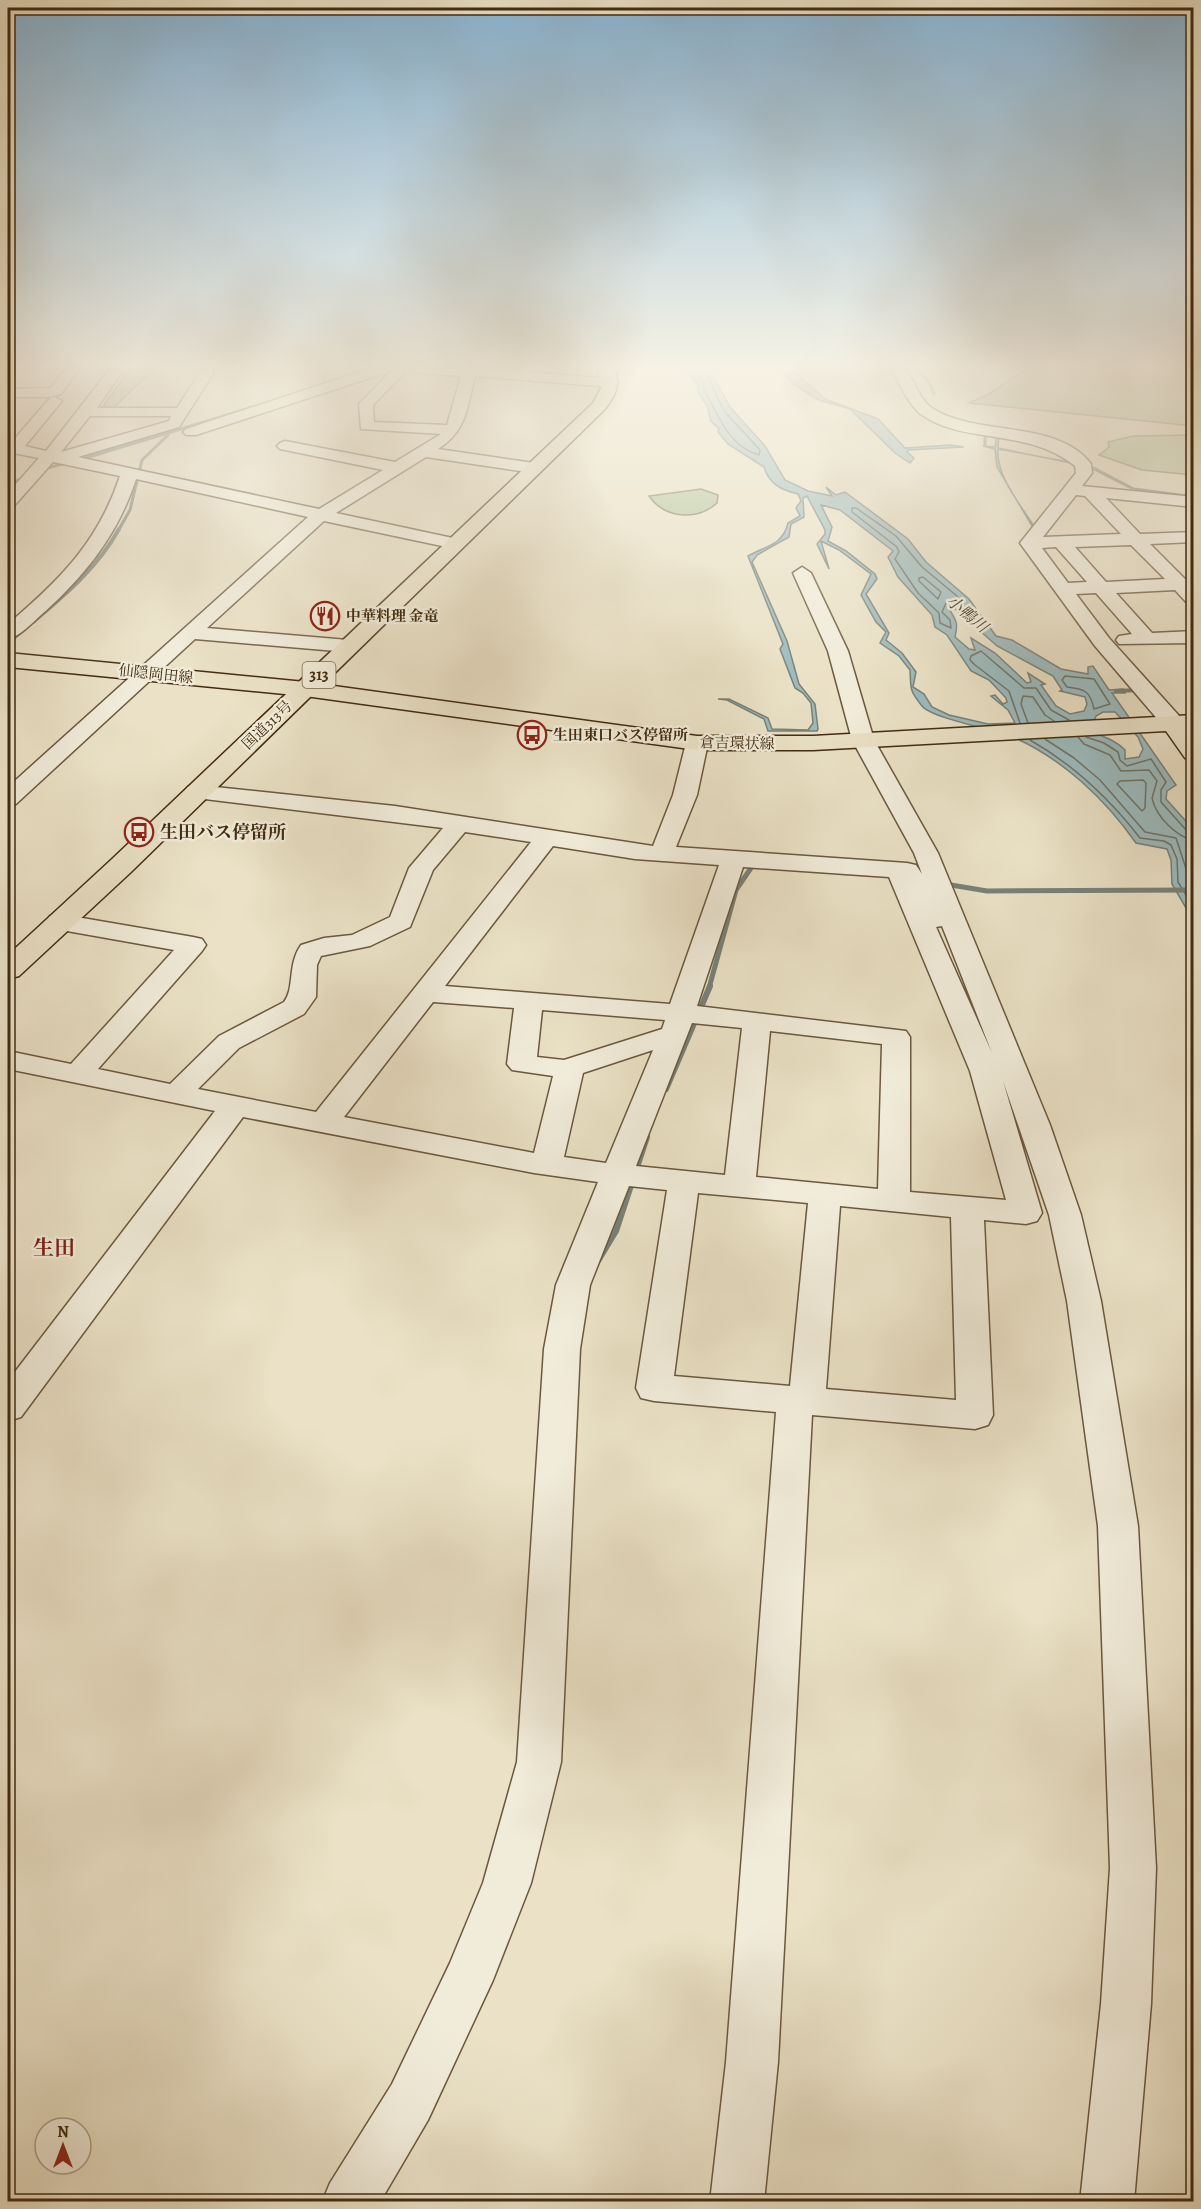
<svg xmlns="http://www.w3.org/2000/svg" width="1201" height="2209" font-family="Alegreya,'Noto Serif JP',serif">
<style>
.green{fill:#b2c499;stroke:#7a7854;stroke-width:1.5}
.water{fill:#9cbbbf;stroke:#788179;stroke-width:1.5;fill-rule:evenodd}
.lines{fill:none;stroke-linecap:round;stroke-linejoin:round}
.shore{stroke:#6e7368;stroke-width:1.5}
.stream-far3{stroke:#788179;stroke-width:3}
.stream-far2{stroke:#788179;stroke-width:4}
.stream-far1{stroke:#788179;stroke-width:5}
.stream{stroke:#788179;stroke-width:6}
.minor-casing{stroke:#6b583e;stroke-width:3}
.major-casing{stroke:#412b10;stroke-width:3}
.highway-casing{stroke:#412b10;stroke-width:3}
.minor{fill:#f1ecda;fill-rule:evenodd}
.major{fill:#eae1c6;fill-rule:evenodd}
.highway{fill:#eae1c6;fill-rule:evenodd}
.labels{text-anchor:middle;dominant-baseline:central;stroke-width:5;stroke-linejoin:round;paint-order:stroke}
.far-poi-label{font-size:15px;font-weight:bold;fill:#412b10;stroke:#f1ecda;text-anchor:start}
.far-street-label{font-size:15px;fill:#412b10;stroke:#f1ecda}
.far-water-label{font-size:16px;font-style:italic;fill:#584f3c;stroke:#f1ecda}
.shield{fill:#f1ecda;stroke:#76654d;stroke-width:1.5}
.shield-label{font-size:16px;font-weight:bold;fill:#412b10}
.poi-label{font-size:18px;font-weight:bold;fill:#412b10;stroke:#f1ecda;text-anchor:start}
.quarter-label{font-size:21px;font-weight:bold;fill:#7a1f14;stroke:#f1ecda}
</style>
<rect width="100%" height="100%" fill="#eae1c6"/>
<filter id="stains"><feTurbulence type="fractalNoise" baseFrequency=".00333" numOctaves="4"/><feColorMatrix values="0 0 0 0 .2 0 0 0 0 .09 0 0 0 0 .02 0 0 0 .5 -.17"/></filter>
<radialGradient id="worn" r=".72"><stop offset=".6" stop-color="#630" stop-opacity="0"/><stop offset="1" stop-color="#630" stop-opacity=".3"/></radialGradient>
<g class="green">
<path d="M130 369H154L113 408 103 406Z"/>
<path d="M1027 369H1193V426L969 403 987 395Z"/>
<path d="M1193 435V475L1142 470 1099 455 1109 447 1108 442 1133 436Z"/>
<path d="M701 489 718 495 717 503C697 521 665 519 649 496Z"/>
</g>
<g class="water">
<path d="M685 369H709L730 407 765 446 785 480 808 491 832 496 826 487 836 495 845 492 908 539 926 562 969 599 996 636 1012 640 1061 669 1088 674V667L1093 666 1109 690 1123 689 1125 693H1112L1176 785 1167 791 1166 799 1193 829V920L1172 884 1171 860 1167 849 1136 843C1105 799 1063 759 1013 737 995 730 931 718 922 706 909 690 911 689 910 670L899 656 880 643 886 632 876 622 861 595 871 574 839 550 821 541 829 569 817 544 825 534V530L807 496 803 498 804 517 791 524 789 537 757 555 752 562 787 641 799 684 815 704 818 729 817 731H768L764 719 727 700 718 699H729L768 718 772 729 808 730 813 723 811 703 803 693 795 688 780 649 783 644 748 556C766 546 783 545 788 523L800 516 796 508 801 501 798 494C781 490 769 484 764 467L728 444 718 432 719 429 711 421 707 406 698 392V385ZM821 505 840 510 893 551 888 557 898 577 932 615 935 627 947 635 971 671 989 680 1006 698 1007 702 1003 704 995 695 991 696 1008 710 1015 723 988 724 949 715 932 707 924 694 913 687 916 672 902 653 886 640 889 633 866 594 877 579 875 574 846 551 828 541 832 527ZM948 606 953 607 997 646 1053 676 1062 690 1060 691 1085 697 1087 704 1084 711 1070 714 1056 706 1041 685 1045 684 1028 673 1031 682 1027 683 995 653 971 638 975 650 969 649 955 637C959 620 955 621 948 606ZM1103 712H1115L1138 737 1143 749 1139 757 1125 759V750C1115 740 1103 736 1090 732L1096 716Z"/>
<path d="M785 369H792L825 399 878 419 905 448 950 445 964 447 908 450 907 452 914 458 910 463 895 453 850 409 819 400 793 384 784 374Z"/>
<path d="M997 435H999L998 448 1095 468 1133 488 1193 496 1166 495 1130 488 1097 471 1075 463 998 449C996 476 1020 504 1034 526H1032L997 467 995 449 983 446 995 447Z"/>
</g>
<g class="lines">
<g class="shore">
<path d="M693 369 703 382 704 390C719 416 728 446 759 455L760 450 724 411 704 369"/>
<path d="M852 508H856L896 536 922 567 957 596V601H947L942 612 950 620 951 628 940 623 939 613 918 593 895 559 899 552 897 547 852 512Z"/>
<path d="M923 577 941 592 938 599 919 581V578Z"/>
<path d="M1065 676 1094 679 1110 704 1094 709C1090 691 1085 689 1067 687L1062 680Z"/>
<path d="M1020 723 1009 691 975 665 970 660 971 656 981 651 1024 688H1036L1051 710 1069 720"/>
<path d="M1028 723 1021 704 1023 696 1033 697 1045 715 1054 721"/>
<path d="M1078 737 1084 744 1110 755 1121 771 1149 770 1157 781 1152 798C1156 817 1176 836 1194 841"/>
<path d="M1086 737 1104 743 1118 752 1120 760 1127 766 1151 759 1166 782 1161 790V802L1187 831 1194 833"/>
<path d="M1045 739 1074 758 1100 780 1145 832 1176 838 1194 893"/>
<path d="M1030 740C1074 765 1109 798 1140 838L1164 841 1171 845 1177 859 1178 882 1194 908"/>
<path d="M1143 780 1146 783 1145 808 1142 811 1117 784 1120 781Z"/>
</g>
<g class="stream-far3">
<path d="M917 369 929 382 934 394"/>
<path d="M985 445V436L988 435"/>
<path d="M79 460 253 407"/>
<path d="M41 470 69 462"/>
<path d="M8 485 26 476"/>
<path d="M118 531 130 510 142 460 168 435"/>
</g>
<g class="stream-far2">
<path d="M33 622C65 595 98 567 119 529"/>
<path d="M8 643 23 630"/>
<path d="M1116 691 1139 690"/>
</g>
<g class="stream-far1">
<path d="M945 884 987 891 1194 890"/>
<path d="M709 988 736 890 753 865H756"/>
</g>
<g class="stream">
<path d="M666 1089 710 986"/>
<path d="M598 1261 616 1231 647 1137"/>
</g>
<g class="minor-casing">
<g id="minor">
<path d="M65 369H79L61 394 50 397H8V389L51 388Z"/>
<path d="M110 369H124L97 408H177L202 369H216L179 427 78 457 319 509 383 470 280 449 277 446 280 443 285 441 395 462 441 434 361 429 359 404 393 369H408L373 405 374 422 447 425 461 376 416 373 409 369H493L611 379 618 383 611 387 475 376C467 407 467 431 438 449L534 463 540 465 542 468 540 471 534 473 426 457 336 513 462 540 465 544 462 548 456 549 324 521 207 628 348 640 355 642 358 646 355 650 348 652 195 639 16 804 8 806V787L308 517 136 479C118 535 84 577 41 615 31 624 20 636 8 639V624C60 580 98 542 120 476L53 462 14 506 8 507V493L39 458 8 452V442L11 443 50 398 55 397 62 401 25 446 46 451ZM90 416H171L169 421 61 452Z"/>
<path d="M369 369H390L388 372 196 435H186L183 432 186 429Z"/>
<path d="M890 369H905C915 381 920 402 935 410 979 436 1058 420 1091 464L1092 473 1082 486 1194 497V507L1106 498 1140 534 1194 532V542L1150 544 1185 579H1194V605L1187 603 1175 590 1116 593 1152 633 1194 631V643L1119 644 1116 640 1119 636 1132 634 1096 593 1076 594 1109 638 1181 718 1184 723 1181 728H1165L1095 646 1020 543 1076 473 1075 466C1026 427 965 445 922 415 908 405 900 383 890 369ZM1076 495 1085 496 1121 534 1043 537ZM1131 545 1165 579 1106 582 1075 547ZM1056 547 1087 582 1068 583 1042 548Z"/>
<path d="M802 567 811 573 848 651 874 740 938 853 1050 1125 1081 1215 1101 1301 1138 1526 1156 1868 1151 2004 1134 2202H1080L1101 2004 1110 1868 1098 1526 1067 1301 1049 1215 1003 1081 1042 1213 1037 1221 1026 1224 984 1220 993 1415 988 1425 975 1429 812 1415 778 2062 764 2202H710L726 2062 776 1412 654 1401 641 1398 636 1388 667 1190 629 1186 590 1285 580 1349 561 1762 531 1883 493 1980 428 2120 380 2202H322L330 2183 392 2084 450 1963 483 1883 517 1762 544 1349 556 1285 598 1182 534 1173 243 1117 21 1417 8 1421V1381L215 1111 8 1069V1051L71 1064 174 950 50 928 46 922 50 916 59 914 193 937 202 939 206 945 202 951 98 1069 170 1084 219 1036 284 1002C295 988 287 965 301 945L324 938 352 935 390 917 409 868 443 828 188 797 184 792 188 787 196 785 395 806 653 846 673 795 686 743 689 738H705L708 743 697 795 676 847 907 863 916 865 922 874 914 853 852 740 828 651 793 573ZM465 832 531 842 316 1112 198 1089 239 1048 304 1014 316 997 317 965 321 956 370 946 410 927 433 870ZM553 846 635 859 719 865 670 1004 445 986ZM743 867 889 877 970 1071 1006 1200 910 1192V1037L906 1031 697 1006ZM942 926 992 1053 936 927ZM433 1002 514 1008 507 1064 512 1070 553 1076 534 1153 344 1117ZM542 1010 665 1020 662 1029 564 1060 537 1057ZM692 1023 742 1028 725 1175 636 1166ZM770 1031 882 1044 878 1189 756 1177ZM653 1050 606 1163 564 1157 583 1073ZM698 1193 808 1203 790 1386 674 1376ZM840 1206 951 1217 956 1400 826 1389Z"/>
</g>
</g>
<g class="major-casing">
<path id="major" d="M8 653 305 682 697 736H813L1194 715V729H1190L1194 735V760L1185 758 1166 731 813 750H697L305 696 8 667Z"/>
</g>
<g class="highway-casing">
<path id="highway" d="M598 369H614C621 385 615 396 605 409L131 872 19 976 8 979V955L111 860 593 403 601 388Z"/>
</g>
<use href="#minor" class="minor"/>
<use href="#major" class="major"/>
<use href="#highway" class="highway"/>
</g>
<linearGradient id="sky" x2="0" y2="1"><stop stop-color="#89b7d8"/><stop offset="0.54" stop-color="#f6f2e5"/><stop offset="1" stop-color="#f6f2e5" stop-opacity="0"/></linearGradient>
<rect width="1201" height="678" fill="url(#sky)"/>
<defs>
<g id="restaurant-ring" transform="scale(1.5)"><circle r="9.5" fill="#f1ecda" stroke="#8f2418" stroke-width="1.5"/><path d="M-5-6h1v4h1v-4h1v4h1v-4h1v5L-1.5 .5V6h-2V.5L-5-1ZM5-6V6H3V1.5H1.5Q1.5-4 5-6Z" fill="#8f2418"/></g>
<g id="bus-ring" transform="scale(1.5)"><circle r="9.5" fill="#f1ecda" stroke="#8f2418" stroke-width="1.5"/><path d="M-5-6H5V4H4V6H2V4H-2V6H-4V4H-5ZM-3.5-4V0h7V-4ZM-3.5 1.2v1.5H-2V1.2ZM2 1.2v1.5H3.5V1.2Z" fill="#8f2418"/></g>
</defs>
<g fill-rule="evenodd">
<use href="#restaurant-ring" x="325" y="616"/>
<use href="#bus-ring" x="532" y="735"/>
<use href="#bus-ring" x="139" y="832"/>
</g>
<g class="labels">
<g class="far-poi-label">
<text x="346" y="616">中華料理 金竜</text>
<text x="553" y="735">生田東口バス停留所</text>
</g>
<g class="far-street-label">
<text transform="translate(156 674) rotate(6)">仙隠岡田線</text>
<text transform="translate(267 725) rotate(-44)">国道313号</text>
<text transform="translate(737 743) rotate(1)">倉吉環状線</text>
</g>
<g class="far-water-label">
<text transform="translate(967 614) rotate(40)">小鴨川</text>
</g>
<rect class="shield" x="302.5" y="662" width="33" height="26" rx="4.5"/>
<g class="shield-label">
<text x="319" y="675">313</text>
</g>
<g class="poi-label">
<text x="160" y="832">生田バス停留所</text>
</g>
<g class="quarter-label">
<text x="54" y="1248">生田</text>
</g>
</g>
<rect width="1201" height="2209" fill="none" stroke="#eae1c6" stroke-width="30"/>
<rect x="9" y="9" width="1183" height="2191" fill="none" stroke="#412b10" stroke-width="3"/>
<rect x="15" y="15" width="1171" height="2179" fill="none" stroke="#412b10" stroke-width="1.5"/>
<g transform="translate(63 2146)"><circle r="28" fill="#f1ecda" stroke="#ab9f89" stroke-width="1.5"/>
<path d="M0-4.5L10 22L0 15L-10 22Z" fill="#8f2418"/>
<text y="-9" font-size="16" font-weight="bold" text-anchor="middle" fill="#412b10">N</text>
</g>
<rect width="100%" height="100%" filter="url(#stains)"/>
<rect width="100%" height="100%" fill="url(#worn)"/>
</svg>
